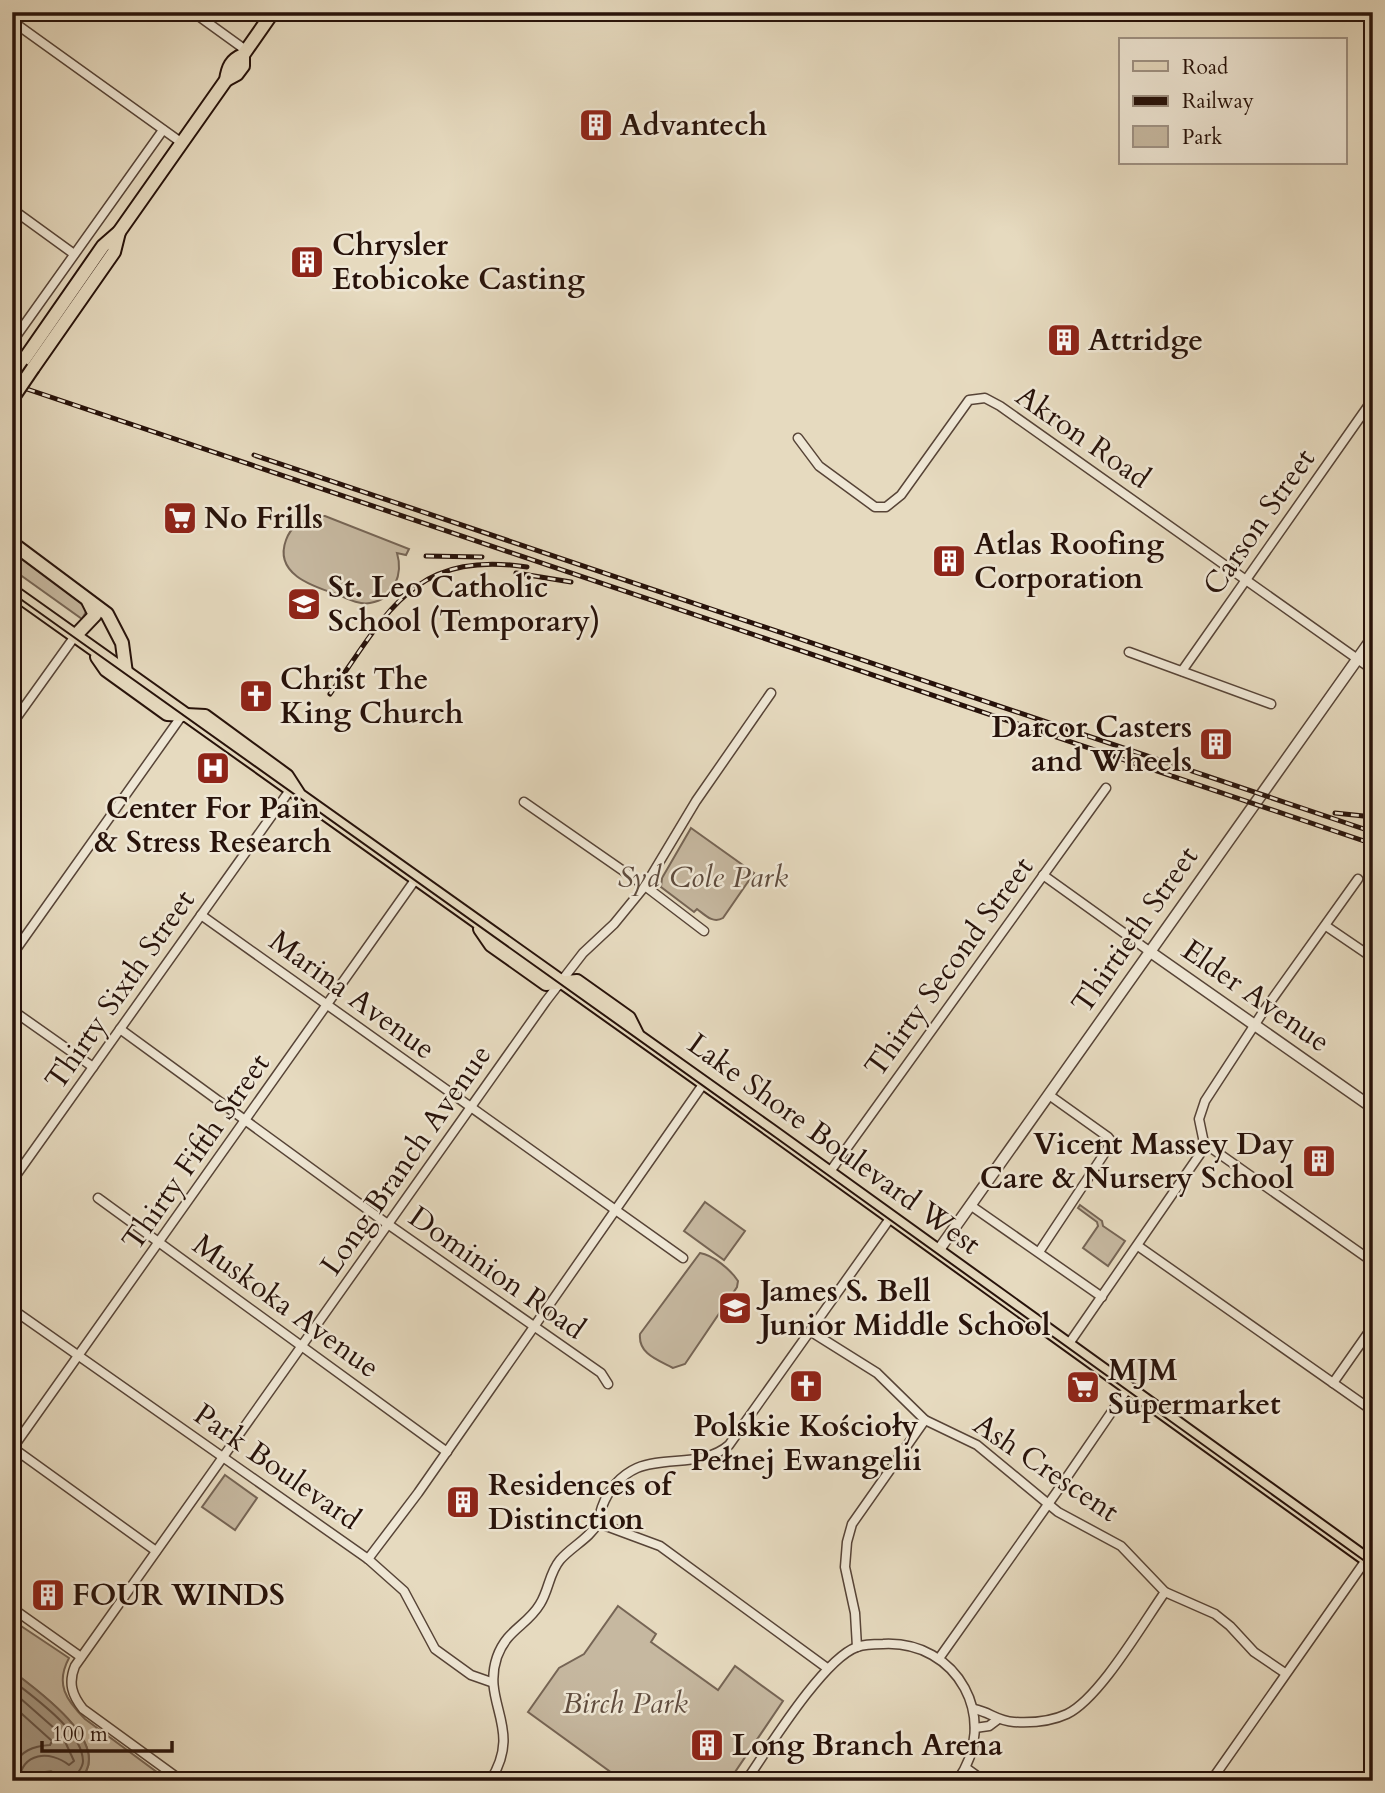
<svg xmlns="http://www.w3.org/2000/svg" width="1385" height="1793" font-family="Cardo,serif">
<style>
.green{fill:#c6b8a0;stroke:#766555;stroke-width:2}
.water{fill:#a59681;stroke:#736151;stroke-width:2}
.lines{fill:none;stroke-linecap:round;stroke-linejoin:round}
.shore{stroke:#665446;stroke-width:2}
.minor-casing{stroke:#574437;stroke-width:11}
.tertiary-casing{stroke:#574437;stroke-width:13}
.primary-casing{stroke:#27120a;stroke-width:16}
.minor{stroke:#efe7d5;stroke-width:8}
.tertiary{stroke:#efe7d5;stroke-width:10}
.primary{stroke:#e6dabf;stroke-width:12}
.tram{stroke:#27120a;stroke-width:2}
.rail-casing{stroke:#27120a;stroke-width:5}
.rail{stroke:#efe7d5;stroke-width:2.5;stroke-dasharray:8;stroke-linecap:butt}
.primary-bridge-casing{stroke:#27120a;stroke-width:16;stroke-linecap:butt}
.primary-bridge{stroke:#e6dabf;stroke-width:12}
.labels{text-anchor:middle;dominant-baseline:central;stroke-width:5;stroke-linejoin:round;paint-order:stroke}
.poi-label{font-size:30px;font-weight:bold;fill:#27120a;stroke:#efe7d5;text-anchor:start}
.street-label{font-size:30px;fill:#27120a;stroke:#efe7d5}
.park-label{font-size:30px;font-style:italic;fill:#5f4c3e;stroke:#efe7d5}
</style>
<rect width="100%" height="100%" fill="#e6dabf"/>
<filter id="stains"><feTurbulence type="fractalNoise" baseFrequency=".00286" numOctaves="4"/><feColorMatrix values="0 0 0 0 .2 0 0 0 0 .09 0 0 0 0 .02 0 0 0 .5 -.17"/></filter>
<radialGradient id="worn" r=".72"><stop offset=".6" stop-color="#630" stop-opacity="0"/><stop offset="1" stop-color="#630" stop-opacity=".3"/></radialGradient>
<g class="green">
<path d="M314 516H325L409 549 406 555 397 553C403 573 395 599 370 603 360 605 348 599 339 595 315 587 273 575 286 540 291 526 301 521 314 516Z"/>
<path d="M12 550 83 601 87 610 82 619 12 569Z"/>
<path d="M691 828 754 873 723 918C713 924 705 915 697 909L694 912 661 887 662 878Z"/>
<path d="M705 1202 745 1231 724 1260 684 1231Z"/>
<path d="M1080 1205 1102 1221 1103 1226 1125 1241 1108 1266 1083 1248 1098 1226 1097 1222 1078 1208Z"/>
<path d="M700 1253C713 1255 731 1270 738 1281L737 1287 685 1364 673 1368C658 1360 638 1354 640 1334Z"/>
<path d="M225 1475 257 1498 235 1530 202 1507Z"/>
<path d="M618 1606 656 1634 651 1642 718 1690 735 1666 783 1701 729 1781H623L528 1712 559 1668 584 1654Z"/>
<path d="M12 1620 69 1658C55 1684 66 1700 85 1719L169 1781H78C118 1747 37 1690 12 1671Z"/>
</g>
<path class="water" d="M12 1671C37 1690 118 1747 78 1781H59L56 1775 51 1771 39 1773 33 1781H12Z"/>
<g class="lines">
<g class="shore">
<path d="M12 1680C34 1698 82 1730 83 1761 83 1770 75 1773 74 1781"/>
<path d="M12 1691 62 1735 74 1761 69 1765C50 1750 22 1752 19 1781"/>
<path d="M12 1705 52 1741 50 1745C32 1746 22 1751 12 1766"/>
</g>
<g class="minor-casing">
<g id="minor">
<path d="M193 12 247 51"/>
<path d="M12 21 182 143"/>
<path d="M12 209 74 254"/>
<path d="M12 342 163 130"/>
<path d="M798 438 819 466 875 507H886L901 495 969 400 985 398 1000 406 1373 670"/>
<path d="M1129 652 1271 704"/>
<path d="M1182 671 1373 399"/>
<path d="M12 724 75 636"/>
<path d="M524 802 645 886 704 931"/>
<path d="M1043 875 1149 951"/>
<path d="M201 915 683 1258"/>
<path d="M1326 926 1373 958"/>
<path d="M12 955 183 714"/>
<path d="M12 1010 93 1067"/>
<path d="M120 1029 382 1220 601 1373 608 1384"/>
<path d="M1204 1143 1373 1262"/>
<path d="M829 1173 1106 788"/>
<path d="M12 1181 290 790"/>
<path d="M98 1198 447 1452"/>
<path d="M970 1205 1102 1297"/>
<path d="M1138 1246 1373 1411"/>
<path d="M1039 1252 1112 1142 1108 1137 1049 1095"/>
<path d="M12 1309 368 1559 404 1591 435 1649 471 1675 491 1682"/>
<path d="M810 1331 877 1373 925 1420 977 1445 1058 1512 1121 1546 1165 1592 1215 1614 1230 1626 1254 1652 1285 1673"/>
<path d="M1068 1345 1200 1154 1204 1143 1199 1119 1205 1101 1263 1012 1358 879"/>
<path d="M1333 1383 1373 1326"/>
<path d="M13 1448 156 1551"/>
<path d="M12 1449 415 880"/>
<path d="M598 1523 660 1546 827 1668"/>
<path d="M368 1559 418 1493 704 1083"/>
<path d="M12 1608 81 1657"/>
<path d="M857 1647 855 1613 845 1567 847 1542 852 1524 925 1420"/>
<path d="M940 1657 1056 1493 1128 1388"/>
<path d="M974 1709C990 1712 997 1721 1014 1722 1031 1723 1052 1721 1067 1714 1100 1698 1143 1623 1165 1592"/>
<path d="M975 1728 989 1726 997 1720"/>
<path d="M966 1768 984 1781"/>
<path d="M182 1781 83 1709C72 1695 68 1683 75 1666L546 1001 583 953 614 924 645 886 696 801 771 693"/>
<path d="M490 1781C524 1728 481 1704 497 1657 507 1629 527 1626 540 1604 549 1590 549 1573 560 1560 571 1547 590 1538 598 1523 600 1518 600 1512 602 1507 608 1490 621 1475 637 1468 666 1456 704 1467 729 1445L891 1217"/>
<path d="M746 1781C768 1749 823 1659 857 1647 865 1644 876 1644 883 1644 958 1640 1001 1720 957 1781"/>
<path d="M1211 1781 1366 1560"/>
</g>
</g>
<g class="tertiary-casing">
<g id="tertiary">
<path d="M1149 951 1373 1108"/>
<path d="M938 1251 1373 637"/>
</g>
</g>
<g class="primary-casing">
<g id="primary">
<path d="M226 80 237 74 243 66V55L273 12"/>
<path d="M33 368 114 252 119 232"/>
<path d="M12 377 103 246 119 232 226 80C228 67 231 60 243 55"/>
<path d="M12 543 107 614 122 643 126 673"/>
<path d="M12 591 770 1130 1373 1564"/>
<path d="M75 636 95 615 88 601"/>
<path d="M97 657 106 670 167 714 205 716 287 776 298 793"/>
<path d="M480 929 491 945 546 984 577 981 629 1018 637 1034"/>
</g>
</g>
<use href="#minor" class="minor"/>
<use href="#tertiary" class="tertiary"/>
<use href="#primary" class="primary"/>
<path class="tram" d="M12 593 775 1137 1373 1567"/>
<g class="rail-casing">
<g id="rail">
<path d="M12 384 1373 844"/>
<path d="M254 455 1373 832"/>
<path d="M426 556 482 557"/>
<path d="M516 573 571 582"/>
<path d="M330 694C387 613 413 550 527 567"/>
<path d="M1335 813 1373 817"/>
</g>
</g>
<use href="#rail" class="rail"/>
<g class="primary-bridge-casing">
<path id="primary-bridge" d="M12 399 33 368"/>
</g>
<use href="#primary-bridge" class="primary-bridge"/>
</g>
<defs>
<g id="building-square" transform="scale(1.75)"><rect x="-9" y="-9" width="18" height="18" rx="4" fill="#8f2418" stroke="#efe7d5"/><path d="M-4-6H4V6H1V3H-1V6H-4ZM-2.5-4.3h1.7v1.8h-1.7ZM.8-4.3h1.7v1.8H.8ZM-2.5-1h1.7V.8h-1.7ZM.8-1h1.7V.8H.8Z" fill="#fff"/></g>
<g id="supermarket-square" transform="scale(1.75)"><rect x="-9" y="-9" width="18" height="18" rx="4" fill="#8f2418" stroke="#efe7d5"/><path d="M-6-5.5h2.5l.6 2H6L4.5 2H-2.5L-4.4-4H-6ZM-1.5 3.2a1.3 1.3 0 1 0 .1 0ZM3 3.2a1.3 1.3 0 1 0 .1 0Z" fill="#fff"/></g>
<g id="school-square" transform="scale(1.75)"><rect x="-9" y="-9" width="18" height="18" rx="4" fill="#8f2418" stroke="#efe7d5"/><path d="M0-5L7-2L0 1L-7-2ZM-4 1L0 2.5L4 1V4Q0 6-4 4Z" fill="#fff"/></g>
<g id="church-square" transform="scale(1.75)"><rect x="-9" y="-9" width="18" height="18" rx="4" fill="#8f2418" stroke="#efe7d5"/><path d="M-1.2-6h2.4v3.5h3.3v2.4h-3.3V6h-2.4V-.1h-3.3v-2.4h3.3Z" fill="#fff"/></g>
<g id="hospital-square" transform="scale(1.75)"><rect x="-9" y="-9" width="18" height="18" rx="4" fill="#8f2418" stroke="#efe7d5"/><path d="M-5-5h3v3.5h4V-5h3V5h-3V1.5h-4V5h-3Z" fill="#fff"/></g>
</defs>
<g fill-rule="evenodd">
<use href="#building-square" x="596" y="125"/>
<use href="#building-square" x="307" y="262"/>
<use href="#building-square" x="1064" y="340"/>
<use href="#supermarket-square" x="180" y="518"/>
<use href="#building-square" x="949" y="561"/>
<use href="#school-square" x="304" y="604"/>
<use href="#church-square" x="256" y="696"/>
<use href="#building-square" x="1216" y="744"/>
<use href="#hospital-square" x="213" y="768"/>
<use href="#building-square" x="1319" y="1161"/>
<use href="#school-square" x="735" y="1308"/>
<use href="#church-square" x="806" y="1386"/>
<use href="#supermarket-square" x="1083" y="1387"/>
<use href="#building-square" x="463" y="1502"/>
<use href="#building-square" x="48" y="1595"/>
<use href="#building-square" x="707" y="1745"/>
</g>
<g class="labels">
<g class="poi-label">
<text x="620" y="125">Advantech</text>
<text x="332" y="245">Chrysler<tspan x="332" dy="34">Etobicoke Casting</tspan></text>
<text x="1088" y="340">Attridge</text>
<text x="204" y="518">No Frills</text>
<text x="974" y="544">Atlas Roofing<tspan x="974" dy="34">Corporation</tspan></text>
<text x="328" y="587">St. Leo Catholic<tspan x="328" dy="34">School (Temporary)</tspan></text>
<text x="280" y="679">Christ The<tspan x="280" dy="34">King Church</tspan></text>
<text x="1192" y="727" text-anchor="end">Darcor Casters<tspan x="1192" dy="34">and Wheels</tspan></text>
<text x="213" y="808" text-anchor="middle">Center For Pain<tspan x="213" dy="34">&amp; Stress Research</tspan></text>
<text x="1294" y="1144" text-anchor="end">Vicent Massey Day<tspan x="1294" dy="34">Care &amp; Nursery School</tspan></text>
<text x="760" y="1291">James S. Bell<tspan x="760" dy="34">Junior Middle School</tspan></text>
<text x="1108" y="1370">MJM<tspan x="1108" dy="34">Supermarket</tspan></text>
<text x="806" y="1426" text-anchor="middle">Polskie Kościoły<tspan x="806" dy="34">Pełnej Ewangelii</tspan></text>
<text x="488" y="1485">Residences of<tspan x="488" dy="34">Distinction</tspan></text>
<text x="72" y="1595">FOUR WINDS</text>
<text x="732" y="1745">Long Branch Arena</text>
</g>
<g class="street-label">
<text transform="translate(1083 437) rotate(35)">Akron Road</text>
<text transform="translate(1259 522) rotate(-55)">Carson Street</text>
<text transform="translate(1135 930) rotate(-55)">Thirtieth Street</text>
<text transform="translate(949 967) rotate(-54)">Thirty Second Street</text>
<text transform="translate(120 990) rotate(-55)">Thirty Sixth Street</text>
<text transform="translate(352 995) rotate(36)">Marina Avenue</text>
<text transform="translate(1256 996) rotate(35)">Elder Avenue</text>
<text transform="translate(834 1144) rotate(36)">Lake Shore Boulevard West</text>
<text transform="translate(196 1152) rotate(-55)">Thirty Fifth Street</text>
<text transform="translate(406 1160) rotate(-55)">Long Branch Avenue</text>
<text transform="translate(497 1273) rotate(35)">Dominion Road</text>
<text transform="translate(286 1306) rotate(36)">Muskoka Avenue</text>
<text transform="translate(277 1467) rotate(35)">Park Boulevard</text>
<text transform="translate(1046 1468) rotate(34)">Ash Crescent</text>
</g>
<g class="park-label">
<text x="703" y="877">Syd Cole Park</text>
<text x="625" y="1703">Birch Park</text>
</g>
</g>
<rect width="1385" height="1793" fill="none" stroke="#e6dabf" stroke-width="42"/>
<rect x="14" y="14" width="1357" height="1765" fill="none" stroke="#27120a" stroke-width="3.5"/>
<rect x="21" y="21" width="1343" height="1751" fill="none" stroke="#27120a" stroke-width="2"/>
<rect x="1119" y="38" width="228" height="126" fill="#efe7d5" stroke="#9f9284" stroke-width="2"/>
<rect x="1133" y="61" width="35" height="10" fill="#e6dabf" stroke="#9f9284" stroke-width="2"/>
<text x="1182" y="74" font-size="21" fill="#27120a">Road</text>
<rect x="1133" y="96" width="35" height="10" fill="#27120a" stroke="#9f9284" stroke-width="2"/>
<text x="1182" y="108" font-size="21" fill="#27120a">Railway</text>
<rect x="1133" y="126" width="35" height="21" fill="#c6b8a0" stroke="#9f9284" stroke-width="2"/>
<text x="1182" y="144" font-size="21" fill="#27120a">Park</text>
<path d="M42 1741v10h130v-10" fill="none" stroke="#27120a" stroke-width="3.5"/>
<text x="52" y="1741" font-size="21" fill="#27120a" stroke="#efe7d5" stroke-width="5" paint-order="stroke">100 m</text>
<rect width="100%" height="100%" filter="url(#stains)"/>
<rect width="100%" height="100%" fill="url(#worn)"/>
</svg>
